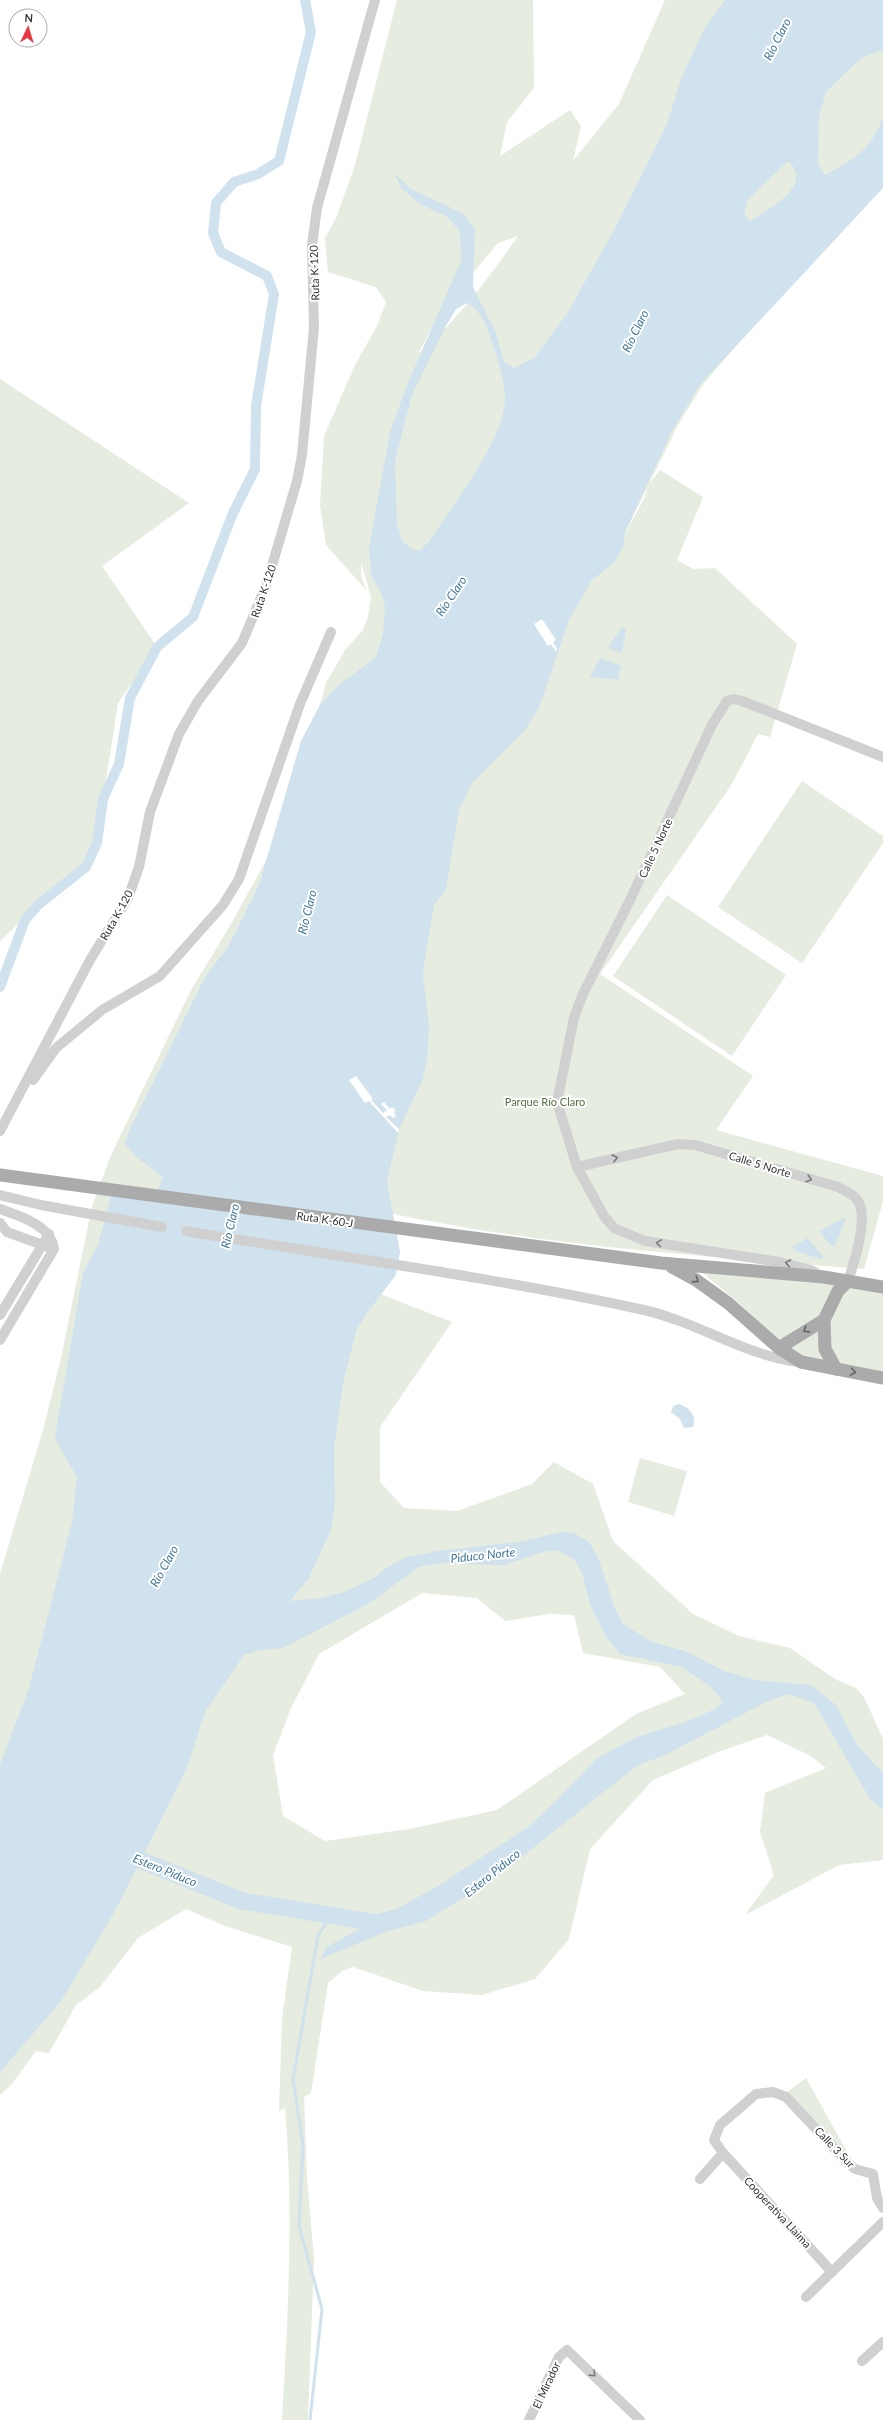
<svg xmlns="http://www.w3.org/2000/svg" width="883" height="2420" font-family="Lato,sans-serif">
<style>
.green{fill:#e6ecdf;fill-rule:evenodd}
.water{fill:#cfe2ee;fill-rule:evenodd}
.pier{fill:#fff}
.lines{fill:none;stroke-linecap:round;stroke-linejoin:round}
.stream{stroke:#cfe2ee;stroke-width:3}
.canal{stroke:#cfe2ee;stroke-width:10}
.river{stroke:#cfe2ee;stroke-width:17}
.minor{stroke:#d0d0d0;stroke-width:10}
.major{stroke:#ababab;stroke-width:13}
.oneway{stroke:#7a7a7a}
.oneway2{stroke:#636363}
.labels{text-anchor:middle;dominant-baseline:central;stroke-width:4;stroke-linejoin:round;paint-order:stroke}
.street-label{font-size:11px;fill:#333;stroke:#fff}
.park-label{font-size:11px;fill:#56703f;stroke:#fff}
.water-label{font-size:12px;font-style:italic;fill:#3f7597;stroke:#fff}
</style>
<rect width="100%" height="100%" fill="#fff"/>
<g class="green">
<path d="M397 0H533L534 88 507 122 500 156 570 110 581 126 573 161 619 104 665 0H883V188L815 254 704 383 678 425 622 539 644 499 649 484 660 470 703 497 677 560 694 569 715 568 797 644 770 737 758 734 732 784 600 974 753 1076 716 1130 883 1176V1201L864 1269C704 1256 541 1246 384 1212L375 1292 452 1322 380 1427V1482L404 1508 457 1511 532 1484 554 1462 593 1484 613 1541 693 1614 739 1636 790 1648 835 1679 856 1688 864 1697 883 1739V1860L839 1865 745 1915 774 1875 760 1832 765 1793 826 1768 811 1756 767 1735 718 1752 653 1780 590 1849 569 1939 535 1979 482 1995 423 1991 353 1967 342 1971 328 1983 311 2093 304 2097 307 2178 314 2258 308 2420H282C288 2316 294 2212 285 2108L279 2111 282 2019 292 1947 225 1926 186 1909 138 1938 100 1987 76 2005 49 2053 36 2051 12 2084 0 2095V1574L43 1430 61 1358 92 1206 111 1155 192 988 227 931 283 830 326 683 345 650 363 630 368 616 371 597 361 562V574L366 590 326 545 320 506 324 436 355 365 377 326 386 302 376 287 328 272 325 238 337 216 355 165ZM518 236C489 278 457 321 418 354L442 309 498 243ZM569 620 545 684 542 665ZM422 1593 477 1598 505 1621 550 1614 574 1615 583 1653 660 1667 685 1694 636 1714 497 1810 409 1829 325 1841 283 1816 273 1755 291 1708 319 1654Z"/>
<path d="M0 379 189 503 102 566 157 647 118 703 103 799 86 867 39 904 0 941Z"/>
<path d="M802 781 883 836V843L802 963 718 907Z"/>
<path d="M667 895 786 975 732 1056 613 976Z"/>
<path d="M703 1273 824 1283 883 1292V1373L801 1356 778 1341 740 1304Z"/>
<path d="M640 1458 687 1471 674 1516 628 1502Z"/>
<path d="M806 2078 850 2157 786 2093Z"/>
</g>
<g class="water">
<path d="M725 0H883V50L861 58 826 92 819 117 818 164 825 175C855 159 872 149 883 117V188L699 386 672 431 625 532 623 547 614 563 592 580 569 620 539 708 525 730 472 783 459 810 446 890 434 905 424 965 423 976 429 1025 427 1060 423 1079 399 1129 387 1182 400 1252 396 1275 367 1313 357 1329 344 1378 334 1448 335 1504 331 1530 309 1578 290 1601 322 1598 344 1592 374 1578 386 1568 406 1557 437 1551 520 1542 561 1532 574 1533 589 1542 599 1560 615 1609 623 1624 652 1642 685 1651 724 1671 756 1680 811 1685 836 1705 857 1745 883 1773V1810L870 1799 814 1703 789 1694 770 1700 663 1756 638 1765 495 1878 426 1921 385 1932 320 1959 327 1947 438 1886 528 1827 555 1802 597 1758 637 1737 682 1723 713 1710 723 1702 712 1688 682 1667 620 1654 607 1638 591 1607 582 1573 574 1559 556 1550 543 1552 503 1565 439 1563 419 1567 368 1604 283 1648 261 1650 244 1655 205 1712 187 1768 115 1911 61 2001 0 2072V1765L29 1688 72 1522 77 1477 55 1439 57 1425 83 1273 98 1245 111 1196 155 1197 163 1177 135 1156 125 1144 129 1131 205 977 228 947 259 885 301 741 320 705 338 686 376 657 383 634 385 606 381 592 371 575 369 548 390 432 407 385 461 261 460 231 447 217 420 204 402 189 394 173 411 189 464 214 475 230 473 287 496 333 504 362 514 368 534 358 568 312 613 232 667 124 681 79 704 29ZM788 161C815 184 769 210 750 221L744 214 747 201ZM467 303C485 314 488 330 494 349 499 365 505 382 505 399 505 438 452 507 430 540L421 550H413L403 542 397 524 395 461 412 395 446 326 456 309Z"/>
<path d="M621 628 626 629 622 653 608 648Z"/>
<path d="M600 658 621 666 618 680 590 677Z"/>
<path d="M846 1217 835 1246H831L819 1231Z"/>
<path d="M808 1238 823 1257 821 1259 795 1251 792 1247Z"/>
<path d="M679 1404C690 1408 697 1416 693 1427L684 1428 680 1419 671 1412 673 1406Z"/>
</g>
<g class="pier">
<path d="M542 619 556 640 553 642 557 649 556 652 551 644 548 646 534 624Z"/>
<path d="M356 1076 373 1099 371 1100 383 1113 387 1110 381 1104 384 1102 390 1109 392 1107 396 1111 394 1112 396 1116 393 1118 390 1115 386 1117 399 1129 398 1133 369 1101 365 1103 349 1080Z"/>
</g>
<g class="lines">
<path class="stream" d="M310 2420 322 2309 299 2226 303 2145 293 2079 318 1936 331 1915"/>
<path class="canal" d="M0 987 25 920 39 904 86 867 97 843 103 799 119 764 130 698 157 647 193 617 233 513 255 469 256 406 274 294 267 276 221 252 213 233 216 203 234 182 258 174 279 161 311 32 305 0"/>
<path class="river" d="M120 1852 242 1901 377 1923 395 1918"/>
<g class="minor">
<path d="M33 1080 56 1048 102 1010 160 976 223 905 239 879 300 704 331 632"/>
<path d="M0 1131 90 960 128 898 139 867 150 812 179 734 198 701 242 643 266 586 297 481 302 455 314 327 312 245 317 208 375 0"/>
<path d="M577 1167 678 1144 695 1145 838 1187C845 1191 854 1194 858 1201 869 1218 854 1263 848 1281"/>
<path d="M0 1195 41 1205 162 1227"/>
<path d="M0 1209C20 1216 51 1225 54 1249L0 1340"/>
<path d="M0 1223 7 1232 48 1247"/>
<path d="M186 1231C339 1257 493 1277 644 1310 697 1322 748 1357 800 1362"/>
<path d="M820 1275 811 1270 779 1262 645 1241 614 1228 604 1216 577 1167 557 1102 574 1018 582 996 630 900 712 725 727 701 734 699 742 701 883 757"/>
<path d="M0 1315 49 1234"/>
<path d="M700 2179 723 2153"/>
<path d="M832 2272 723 2153 714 2140 720 2125 756 2094 773 2092 786 2097 849 2164 855 2169 873 2174 877 2198 883 2208"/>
<path d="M806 2297 883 2222"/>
<path d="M862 2361 883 2342"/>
<path d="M529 2420 559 2357 567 2350 640 2420"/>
</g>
<g class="major">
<path d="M0 1175 661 1263 824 1277 883 1287"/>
<path d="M672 1267 696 1280 728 1303 779 1348 801 1362 883 1378"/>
<path d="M824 1320 825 1349 836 1369"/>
<path d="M779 1348 824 1320 838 1291 848 1281"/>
</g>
</g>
<defs><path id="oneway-chevron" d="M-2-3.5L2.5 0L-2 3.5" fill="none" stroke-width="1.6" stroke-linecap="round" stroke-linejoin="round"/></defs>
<g class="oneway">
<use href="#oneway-chevron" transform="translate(615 1158) rotate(-13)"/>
<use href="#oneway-chevron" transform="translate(809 1179) rotate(17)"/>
<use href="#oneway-chevron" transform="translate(659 1243) rotate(-171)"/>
<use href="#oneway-chevron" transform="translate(788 1263) rotate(-169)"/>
<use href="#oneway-chevron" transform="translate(593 2374) rotate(44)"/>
</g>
<g class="oneway2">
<use href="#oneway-chevron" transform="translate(696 1280) rotate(33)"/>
<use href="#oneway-chevron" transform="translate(806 1330) rotate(148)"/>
<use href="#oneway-chevron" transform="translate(853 1372) rotate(10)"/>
</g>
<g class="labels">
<g class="street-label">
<text transform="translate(314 273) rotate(-92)">Ruta K-120</text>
<text transform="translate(263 591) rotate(-71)">Ruta K-120</text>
<text transform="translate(655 848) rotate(-65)">Calle 5 Norte</text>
<text transform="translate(116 915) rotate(-61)">Ruta K-120</text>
<text transform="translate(760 1164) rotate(17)">Calle 5 Norte</text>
<text transform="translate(325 1219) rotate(8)">Ruta K-60-J</text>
<text transform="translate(835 2147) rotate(46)">Calle 3 Sur</text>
<text transform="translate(778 2212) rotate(47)">Cooperativa Llaima</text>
<text transform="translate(546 2385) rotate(-65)">El Mirador</text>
</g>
<g class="park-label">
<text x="545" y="1101">Parque Río Claro</text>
</g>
<g class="water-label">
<text transform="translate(777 39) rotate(-63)">Río Claro</text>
<text transform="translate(635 331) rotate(-64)">Río Claro</text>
<text transform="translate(451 596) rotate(-56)">Río Claro</text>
<text transform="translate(307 912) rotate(-76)">Río Claro</text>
<text transform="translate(230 1226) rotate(-77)">Río Claro</text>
<text transform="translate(483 1555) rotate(-6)">Piduco Norte</text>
<text transform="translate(164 1566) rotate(-61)">Río Claro</text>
<text transform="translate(165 1870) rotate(22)">Estero Piduco</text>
<text transform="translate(492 1873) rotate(-39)">Estero Piduco</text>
</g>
</g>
<g transform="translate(28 28) rotate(4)"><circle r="19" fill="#ffffff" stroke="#adadad"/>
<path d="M0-3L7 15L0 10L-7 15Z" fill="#e63946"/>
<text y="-6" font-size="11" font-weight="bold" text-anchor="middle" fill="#333333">N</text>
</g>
</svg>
